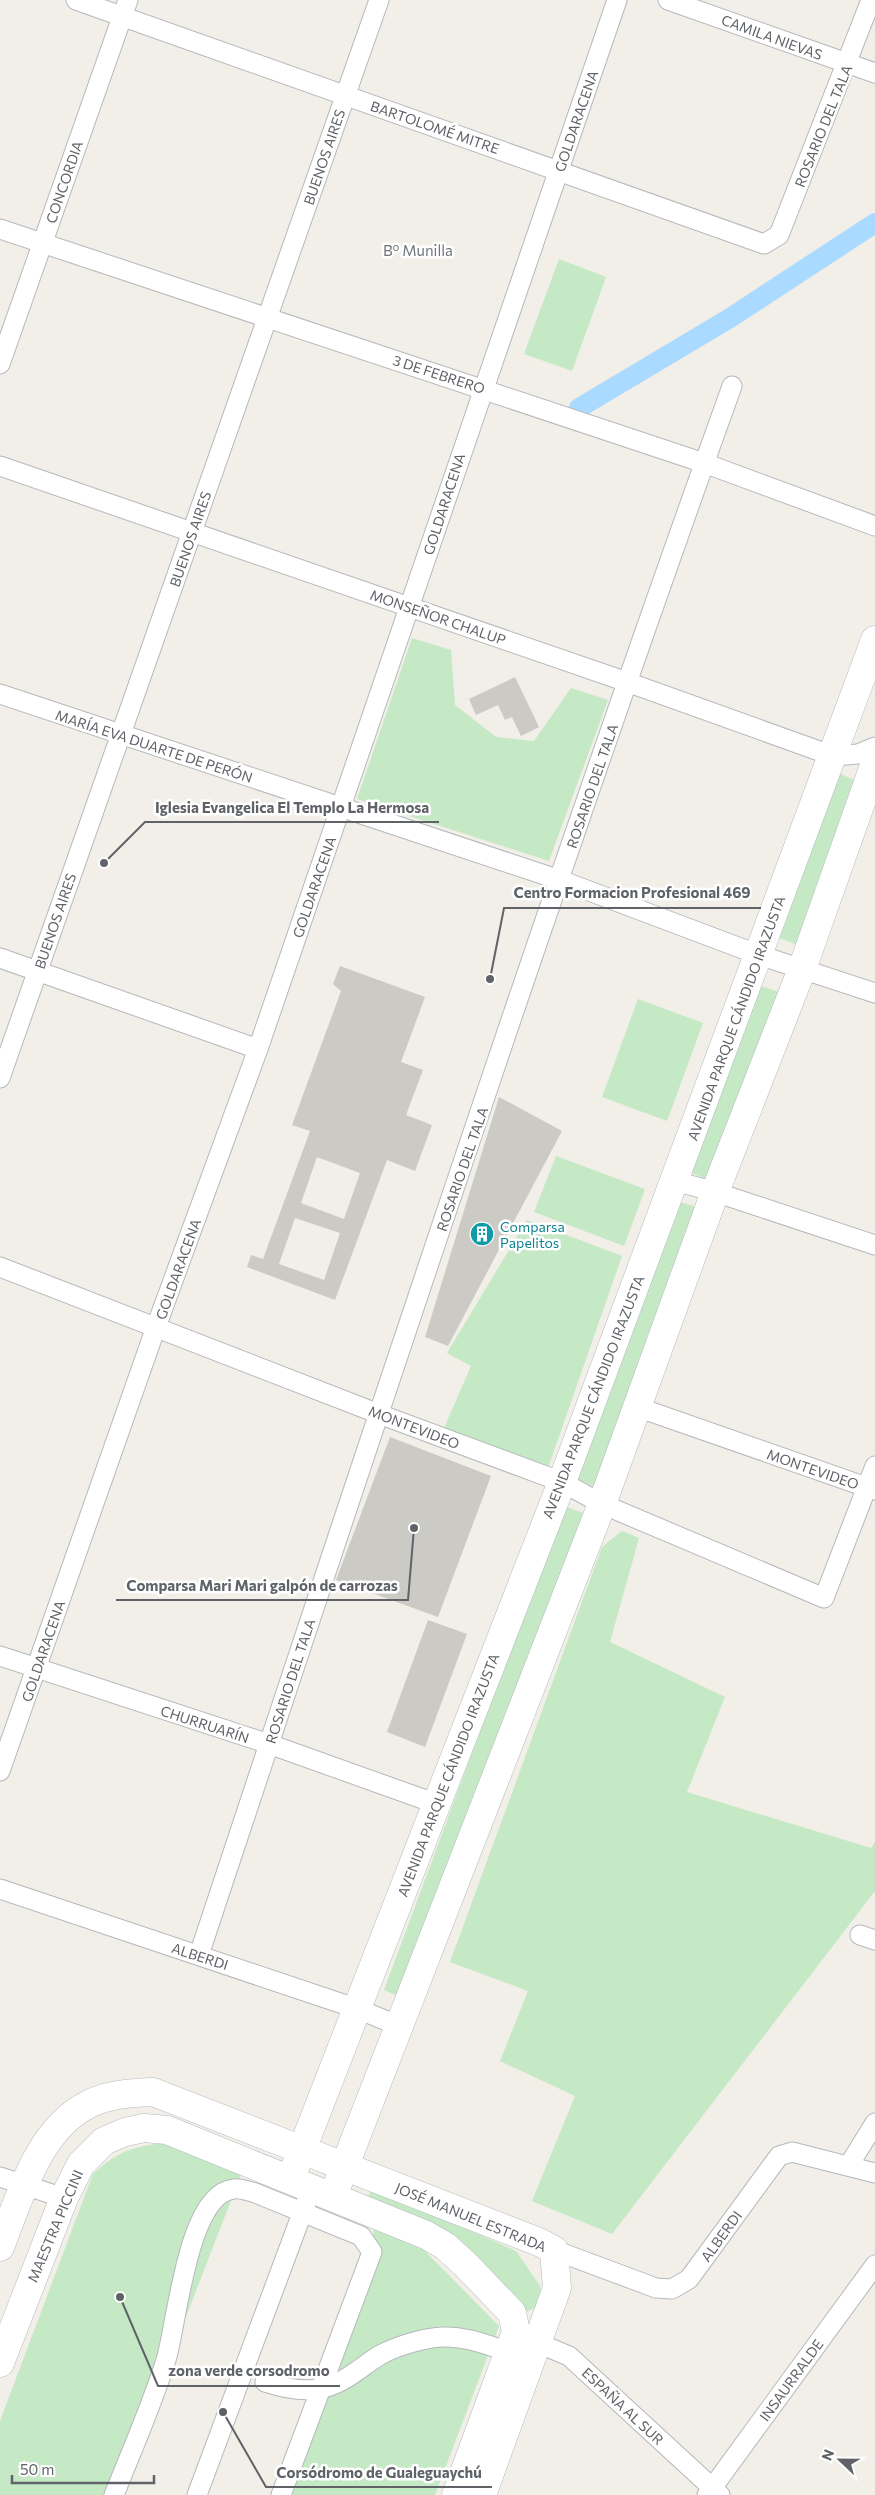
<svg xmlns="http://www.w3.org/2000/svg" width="875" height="2495" font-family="Commissioner,sans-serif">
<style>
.green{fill:#c5e8c5}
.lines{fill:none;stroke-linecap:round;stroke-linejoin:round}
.canal{stroke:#aadaff;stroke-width:20}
.building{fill:#cccac5;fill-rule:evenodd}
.street-casing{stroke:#b5b8bc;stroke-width:21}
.secondary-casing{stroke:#b6babf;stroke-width:29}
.street{stroke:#fff;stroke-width:19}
.secondary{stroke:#fff;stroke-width:28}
.labels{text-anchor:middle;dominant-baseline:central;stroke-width:5;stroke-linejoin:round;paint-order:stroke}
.street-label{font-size:14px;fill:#5f6368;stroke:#fff}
.culture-label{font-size:14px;fill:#0d838f;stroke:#fff;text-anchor:start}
.neighbourhood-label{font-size:15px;fill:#70757a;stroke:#fff}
.leader{fill:none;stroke:#5f6368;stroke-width:2}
.callout-dot{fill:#5f6368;stroke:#fff;stroke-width:2}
.callout-label{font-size:15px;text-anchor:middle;font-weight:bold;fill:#5f6368;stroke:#fff;stroke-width:5;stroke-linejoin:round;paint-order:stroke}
</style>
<rect width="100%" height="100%" fill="#f1efe8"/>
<g class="green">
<path d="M559 259 606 277 572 371 524 354Z"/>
<path d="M412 638 451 650 455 705 496 737 534 741 571 688 608 700 549 861 357 799Z"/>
<path d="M838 773 864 784 805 948 777 937Z"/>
<path d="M761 986 785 994 711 1182 688 1171Z"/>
<path d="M638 999 703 1023 667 1121 602 1097Z"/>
<path d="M556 1156 645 1189 624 1246 534 1212Z"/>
<path d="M676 1201 703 1209 600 1489 575 1478Z"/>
<path d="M527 1220 622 1256 548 1468 444 1428 471 1366 447 1353Z"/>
<path d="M564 1506 591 1516 413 2003 384 1990Z"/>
<path d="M622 1531 639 1538 610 1642 725 1697 687 1792 871 1848 875 1842V1891L612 2234 532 2201 575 2096 500 2061 528 1991 450 1962 602 1547Z"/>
<path d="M166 2143 242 2172 117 2495H0V2421L93 2174C118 2151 133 2146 166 2143Z"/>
<path d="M372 2187 516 2251 540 2286 543 2305 525 2312 368 2197Z"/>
<path d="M377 2223 410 2236 499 2326 435 2495H275Z"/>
</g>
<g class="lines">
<path class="canal" d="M579 408 730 318 875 223"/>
</g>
<g class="building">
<path d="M515 677 539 727 521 736 512 717 505 720 498 705 476 715 469 699Z"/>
<path d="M340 966 425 997 401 1062 423 1070 406 1115 432 1125 415 1171 387 1160 335 1300 247 1267 251 1255 263 1259 310 1131 292 1125 341 991 333 984ZM317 1157 360 1173 344 1219 301 1203ZM295 1218 340 1233 324 1280 279 1264Z"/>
<path d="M499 1097 562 1131 448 1346 425 1337Z"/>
<path d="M390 1437 491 1476 438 1617 336 1580Z"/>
<path d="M428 1620 467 1634 425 1747 387 1732Z"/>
</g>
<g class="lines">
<g class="street-casing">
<g id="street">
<path d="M76 0 764 244 779 235 871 0"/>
<path d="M668 0 875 73"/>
<path d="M0 229 704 463 875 526"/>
<path d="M0 364 128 0"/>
<path d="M0 466 627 682 833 756 858 754 875 747"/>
<path d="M0 694 560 880 759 955 875 993"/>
<path d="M0 958 258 1049"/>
<path d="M0 1078 379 0"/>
<path d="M675 1181 715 1192 875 1245"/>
<path d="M0 1267 379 1414 562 1482 602 1504 824 1598 875 1466"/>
<path d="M637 1407 875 1490"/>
<path d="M0 1656 269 1744 437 1804"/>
<path d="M0 1771 156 1327 258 1049 617 0"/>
<path d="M0 1889 358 2009 399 2026"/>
<path d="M860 1935 875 1940"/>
<path d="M199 1955C373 1431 545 906 732 386"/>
<path d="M849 2165 875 2123"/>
<path d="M0 2177 64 2198"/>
<path d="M554 2250 656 2288 672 2289 689 2279 779 2156 792 2152 875 2173"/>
<path d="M528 2339 569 2356 720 2495"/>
<path d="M265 2382C286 2389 314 2394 335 2384 352 2377 365 2364 380 2355 397 2346 423 2338 442 2337 466 2336 487 2345 509 2352"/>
<path d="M114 2495C132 2450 152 2405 166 2360 177 2325 187 2193 234 2189 240 2188 247 2191 253 2192L361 2236 372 2252 281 2495"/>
<path d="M197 2495 307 2200"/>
<path d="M707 2495 875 2265"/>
</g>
</g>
<g class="secondary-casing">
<g id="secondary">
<path d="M291 2178 562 1482 875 640"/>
<path d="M333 2196 602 1504 715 1192 802 969 875 763"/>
<path d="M0 2247C20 2197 38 2129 89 2104 109 2094 132 2093 153 2092L539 2242 554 2250 557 2288 482 2495"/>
<path d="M0 2363 64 2198 81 2164 104 2141 125 2132 144 2128 167 2130 426 2235 445 2246 465 2264 512 2313 516 2332 456 2495"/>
</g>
</g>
<use href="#street" class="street"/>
<use href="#secondary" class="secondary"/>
</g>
<defs>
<g id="building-disc" transform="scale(1.25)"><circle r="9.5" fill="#0f9aa8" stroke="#fff"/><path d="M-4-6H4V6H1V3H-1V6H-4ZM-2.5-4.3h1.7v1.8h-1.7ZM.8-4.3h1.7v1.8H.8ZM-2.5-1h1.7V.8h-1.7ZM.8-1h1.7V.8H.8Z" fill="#fff"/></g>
</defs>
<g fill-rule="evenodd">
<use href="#building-disc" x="482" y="1234"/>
</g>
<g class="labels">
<g class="street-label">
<text transform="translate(772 37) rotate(20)">CAMILA NIEVAS</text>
<text transform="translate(576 121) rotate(-71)">GOLDARACENA</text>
<text transform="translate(823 126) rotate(-68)">ROSARIO DEL TALA</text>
<text transform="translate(435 127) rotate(19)">BARTOLOMÉ MITRE</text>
<text transform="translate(324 157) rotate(-71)">BUENOS AIRES</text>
<text transform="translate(64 182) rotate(-71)">CONCORDIA</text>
<text transform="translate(439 374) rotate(18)">3 DE FEBRERO</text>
<text transform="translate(444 504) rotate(-72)">GOLDARACENA</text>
<text transform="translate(190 539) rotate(-71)">BUENOS AIRES</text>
<text transform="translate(438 617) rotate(19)">MONSEÑOR CHALUP</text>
<text transform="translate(154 746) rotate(18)">MARÍA EVA DUARTE DE PERÓN</text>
<text transform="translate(592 786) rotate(-71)">ROSARIO DEL TALA</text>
<text transform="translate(314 887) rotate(-71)">GOLDARACENA</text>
<text transform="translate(55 921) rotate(-71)">BUENOS AIRES</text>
<text transform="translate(736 1018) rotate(-70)">AVENIDA PARQUE CÁNDIDO IRAZUSTA</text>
<text transform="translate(462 1169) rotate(-71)">ROSARIO DEL TALA</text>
<text transform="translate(178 1269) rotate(-70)">GOLDARACENA</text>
<text transform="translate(593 1397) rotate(-69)">AVENIDA PARQUE CÁNDIDO IRAZUSTA</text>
<text transform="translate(414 1427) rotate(21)">MONTEVIDEO</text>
<text transform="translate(813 1469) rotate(19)">MONTEVIDEO</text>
<text transform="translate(43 1651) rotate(-71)">GOLDARACENA</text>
<text transform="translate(290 1681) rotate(-72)">ROSARIO DEL TALA</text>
<text transform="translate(205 1724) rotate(18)">CHURRUARÍN</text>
<text transform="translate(448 1775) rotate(-69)">AVENIDA PARQUE CÁNDIDO IRAZUSTA</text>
<text transform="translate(200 1956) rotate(18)">ALBERDI</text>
<text transform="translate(471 2217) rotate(22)">JOSÉ MANUEL ESTRADA</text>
<text transform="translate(55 2226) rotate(-67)">MAESTRA PICCINI</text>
<text transform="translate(721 2236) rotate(-54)">ALBERDI</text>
<text transform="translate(791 2380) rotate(-54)">INSAURRALDE</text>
<text transform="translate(623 2406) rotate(43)">ESPAÑA AL SUR</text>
</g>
<g class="culture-label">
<text x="500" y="1226">Comparsa<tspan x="500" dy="16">Papelitos</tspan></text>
</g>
<g class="neighbourhood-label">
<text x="418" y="250">Bº Munilla</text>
</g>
</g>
<path class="leader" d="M104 863L145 822H439M490 979L504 908H761M414 1528L408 1600H116M120 2297L158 2386H340M223 2412L266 2487H492"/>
<g class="callout-dot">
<circle cx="104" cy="863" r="5"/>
<circle cx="490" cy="979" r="5"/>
<circle cx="414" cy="1528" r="5"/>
<circle cx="120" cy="2297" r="5"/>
<circle cx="223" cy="2412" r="5"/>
</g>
<g class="callout-label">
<text x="292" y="813">Iglesia Evangelica El Templo La Hermosa</text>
<text x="632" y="898">Centro Formacion Profesional 469</text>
<text x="262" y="1591">Comparsa Mari Mari galpón de carrozas</text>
<text x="249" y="2376">zona verde corsodromo</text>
<text x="379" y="2478">Corsódromo de Gualeguaychú</text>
</g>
<g transform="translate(840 2460) rotate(292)" stroke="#ffffff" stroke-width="4" paint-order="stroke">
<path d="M0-4L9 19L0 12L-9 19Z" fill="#5f6368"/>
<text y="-8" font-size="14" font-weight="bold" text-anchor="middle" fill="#5f6368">N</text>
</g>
<path d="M12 2475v8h142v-8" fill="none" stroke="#5f6368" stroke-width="2.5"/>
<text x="20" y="2475" font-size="15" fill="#5f6368" stroke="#ffffff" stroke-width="4" paint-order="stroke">50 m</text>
</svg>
